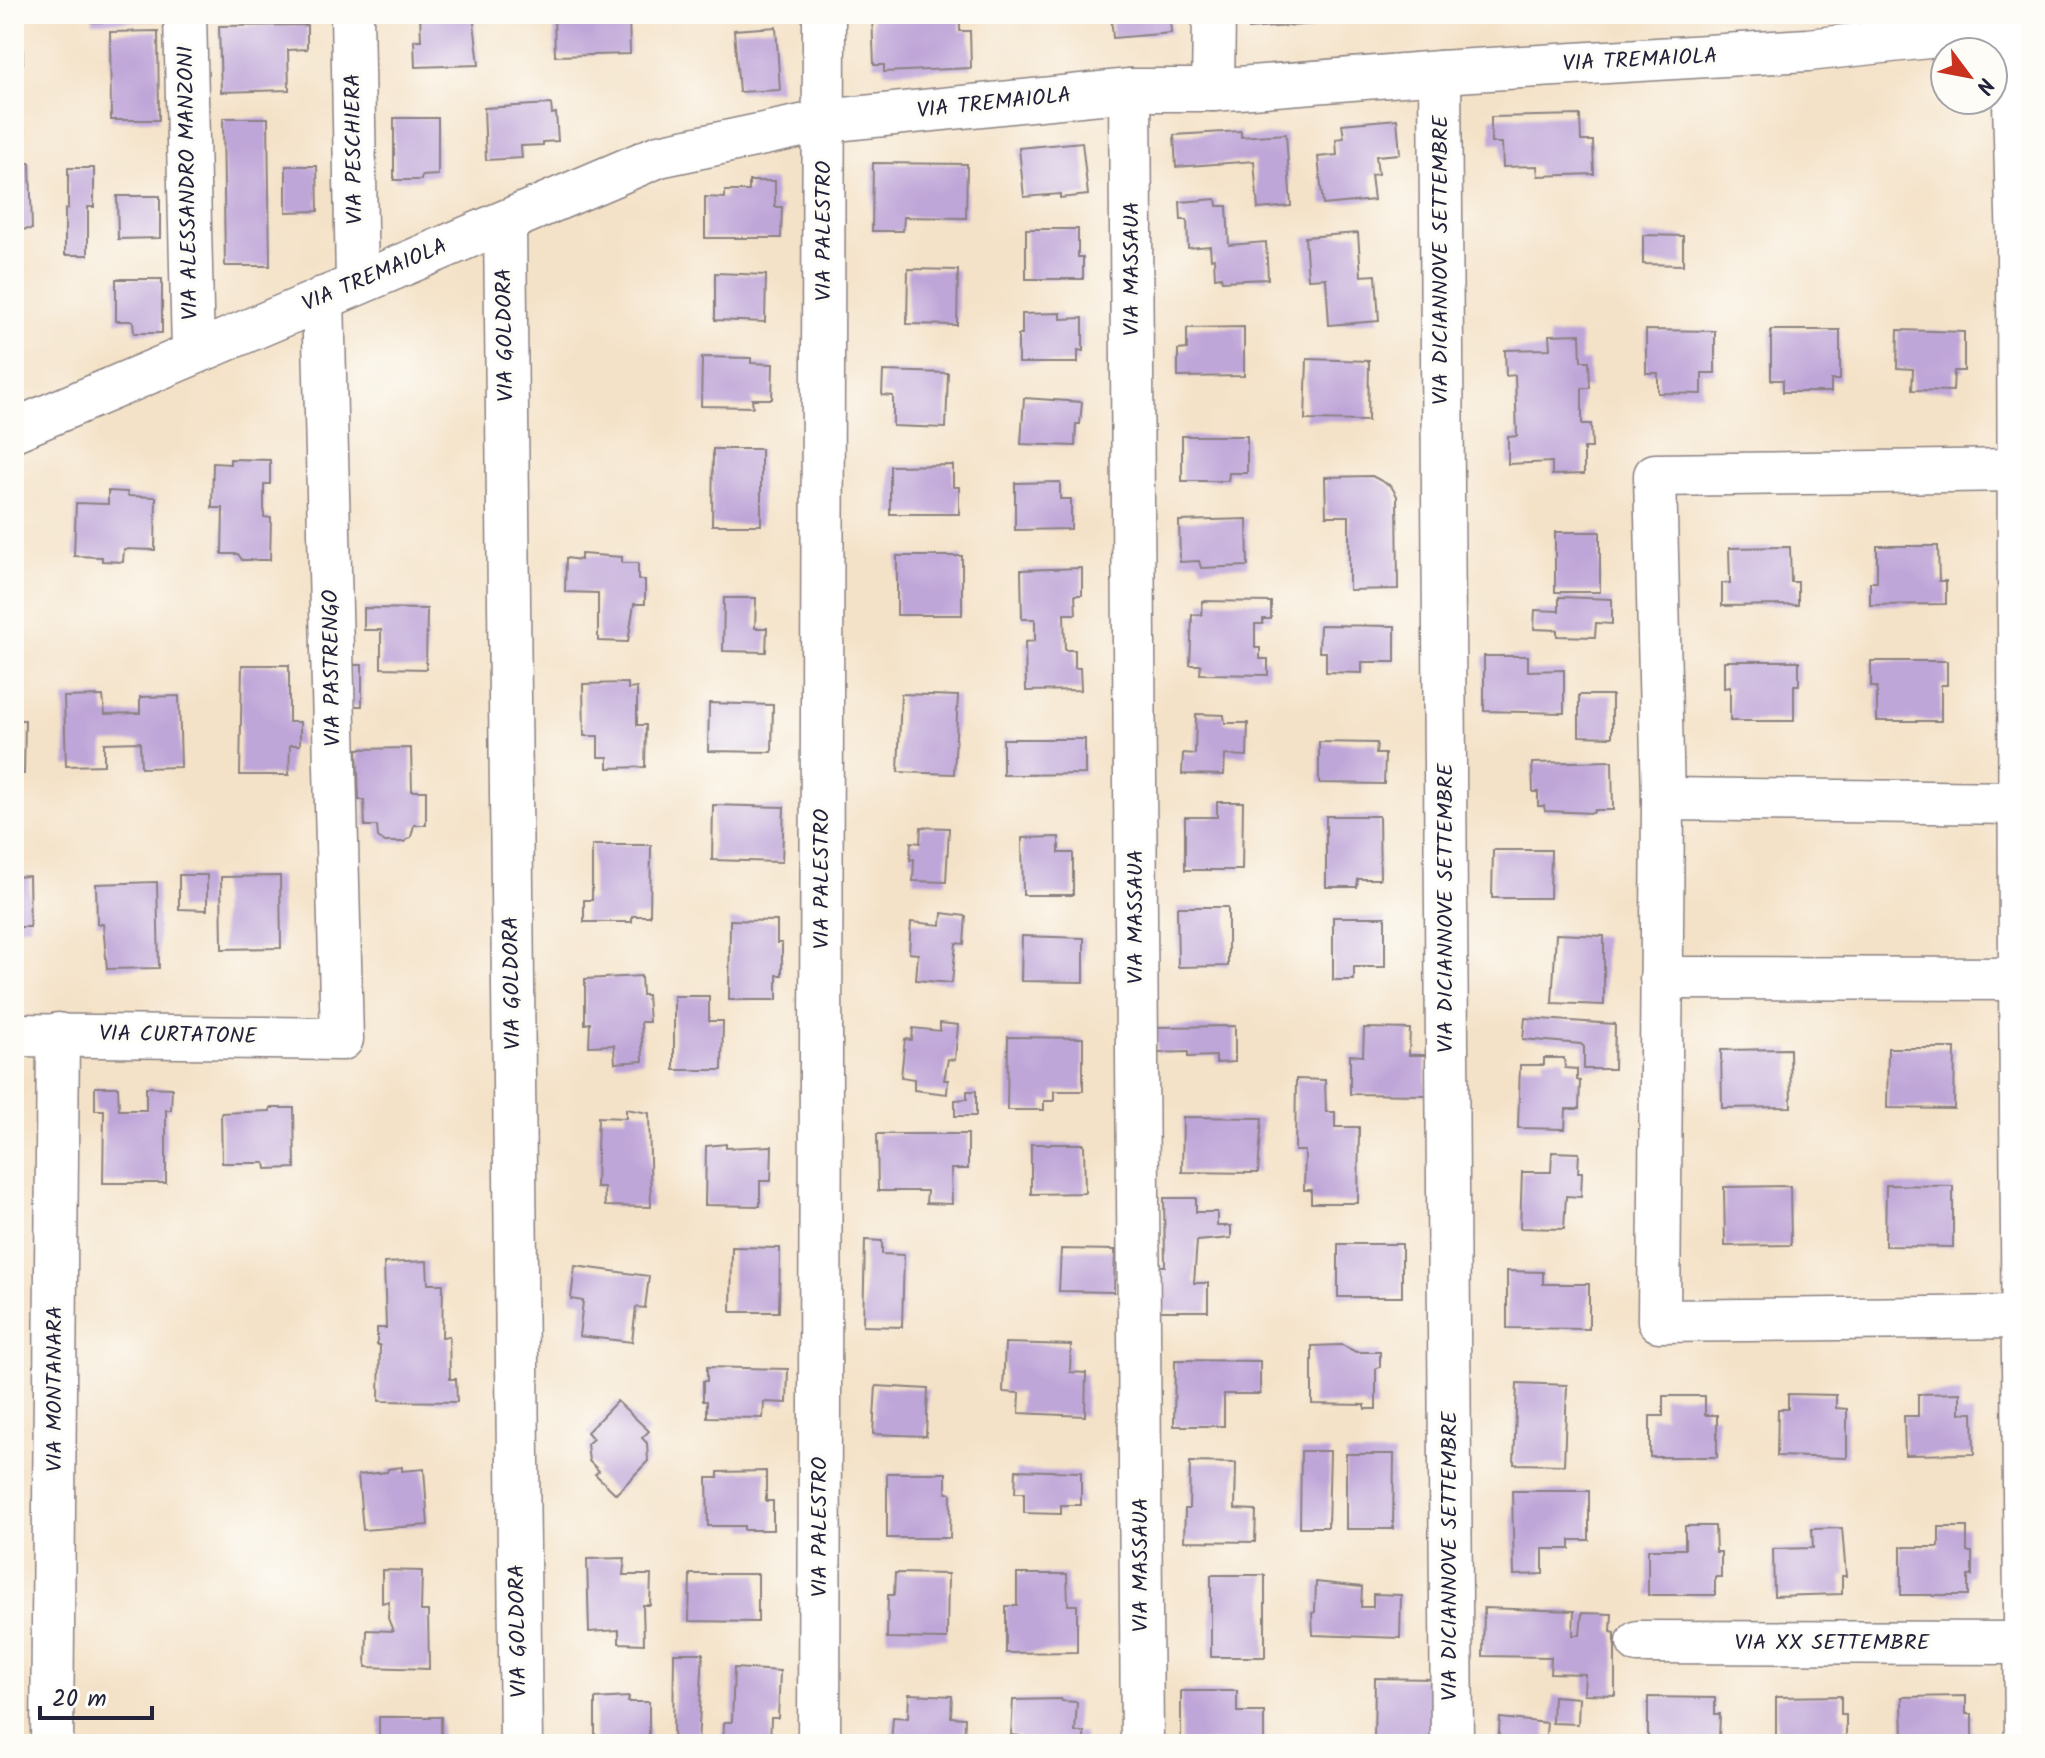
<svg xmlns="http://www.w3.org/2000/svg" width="2045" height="1758" font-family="Kalam,sans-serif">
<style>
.building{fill:#bfa6d8}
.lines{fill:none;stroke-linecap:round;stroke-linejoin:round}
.minor-casing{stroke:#8b8282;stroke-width:45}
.minor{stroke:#fff;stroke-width:42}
.labels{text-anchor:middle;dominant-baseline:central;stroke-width:7;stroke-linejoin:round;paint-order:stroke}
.street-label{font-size:22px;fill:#22223b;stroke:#fdfcf7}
</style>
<rect width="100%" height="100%" fill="#fdfcf7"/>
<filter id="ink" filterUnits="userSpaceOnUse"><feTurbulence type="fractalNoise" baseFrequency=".0125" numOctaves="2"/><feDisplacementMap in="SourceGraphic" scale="16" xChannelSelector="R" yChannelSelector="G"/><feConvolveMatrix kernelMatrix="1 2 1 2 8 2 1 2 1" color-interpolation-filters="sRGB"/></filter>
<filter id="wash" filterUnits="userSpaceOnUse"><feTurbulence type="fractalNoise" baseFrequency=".006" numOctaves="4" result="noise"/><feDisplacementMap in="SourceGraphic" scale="32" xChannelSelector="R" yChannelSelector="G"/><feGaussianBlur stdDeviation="1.8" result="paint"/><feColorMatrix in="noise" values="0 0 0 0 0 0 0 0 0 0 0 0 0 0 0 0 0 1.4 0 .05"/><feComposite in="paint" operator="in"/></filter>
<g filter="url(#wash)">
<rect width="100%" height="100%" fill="#f4e2c8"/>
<g id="blocks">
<g class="building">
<path d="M92 14H155V21L93 22Z"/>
<path d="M420 14H473L479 65 415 67 414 40H421Z"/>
<path d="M554 14H629L630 54 555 56Z"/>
<path d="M872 14H960V31H970L971 68 884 72V65H874Z"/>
<rect x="1021" y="14" width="38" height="8"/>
<path d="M1111 14H1170L1171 33 1113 38Z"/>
<path d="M1248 14H1315L1316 24 1249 29Z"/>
<path d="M307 25V49L288 50 289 90 221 92 219 26Z"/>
<path d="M776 27 780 90 739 92 734 30Z"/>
<path d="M158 31 159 120H111L110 32Z"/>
<path d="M14 43H22L23 63 14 64Z"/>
<path d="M551 104 552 114 556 113 558 141 543 142V145L521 146 522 158 486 160 484 108Z"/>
<path d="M1580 115 1581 141H1593L1594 174 1538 176 1537 166 1503 167 1502 143H1491V117Z"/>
<path d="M223 118H268L270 266H225Z"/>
<path d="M394 118H438V175L422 176 421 180H394Z"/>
<path d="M1397 119 1400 154 1376 156 1378 174 1371 175 1374 200 1323 205 1318 157 1337 155 1336 139 1344 138 1342 124Z"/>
<path d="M1241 131V137L1286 134 1291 206 1258 209 1254 161 1176 167 1174 135Z"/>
<path d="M20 142 21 163H30L32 229 14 230V143Z"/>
<path d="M1082 142 1088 195 1060 198V194L1024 197 1019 148Z"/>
<path d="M873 163 967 164 966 218 904 217 903 231H872Z"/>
<path d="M286 166H317L318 211 286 212Z"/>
<path d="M68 168H94V207H88V255H65V209H68Z"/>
<path d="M749 181H775V207H782L781 238H705V197L725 198V191H749Z"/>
<path d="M117 196H160V238L118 239Z"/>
<path d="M1216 199 1217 206H1227L1229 245 1266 242 1268 279 1222 281 1221 277 1215 278 1214 258 1211 259 1210 246 1188 248 1187 220H1181L1180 202Z"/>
<path d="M1026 229H1078V257H1083V279H1026Z"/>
<path d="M1358 233 1361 276 1376 275 1379 321 1329 325 1326 278 1308 279 1305 237Z"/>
<path d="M1643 235 1683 236V265L1643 264Z"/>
<path d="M908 269 958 270 957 325 907 324Z"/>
<path d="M715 273 766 275 765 322 715 320Z"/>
<path d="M116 279H162V333H134L133 321H116Z"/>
<path d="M1061 313V319L1083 318V351L1078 350V363H1018V335H1022V314Z"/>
<path d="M14 323H20L23 372H14Z"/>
<path d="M1244 327V376L1178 377V350L1187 349V328Z"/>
<path d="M1646 330 1715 331V373H1702V394L1658 393V373H1646Z"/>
<path d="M1771 330H1840V380H1831V392H1783V380H1771Z"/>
<path d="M1898 330 1964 332V371H1954L1953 391 1912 390 1913 369 1897 368Z"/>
<path d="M1580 334 1581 361H1589L1590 388H1582V424H1591L1592 448H1584V474L1552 475V462L1508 464V437L1517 436 1515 375 1506 376 1505 350 1550 349 1549 335Z"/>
<path d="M702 357 751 358V363L773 364 772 399H752L753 407 701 406Z"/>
<path d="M1307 359 1369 361 1368 421 1305 420Z"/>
<path d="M883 371 948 373 946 428 893 426V396L882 395Z"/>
<path d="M1024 398 1082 402 1080 424H1076L1075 446 1021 444Z"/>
<path d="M1182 436H1247V473H1229L1228 481H1182Z"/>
<path d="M713 449H761V525H712Z"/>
<path d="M230 459 270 460V484H264V517L271 518 270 560H242L238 554H222L223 508H212L213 463 230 464Z"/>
<path d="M953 465V487H959V514H890V466Z"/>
<path d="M1372 476 1391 486 1397 496 1398 589 1349 590V516H1326L1325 477Z"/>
<path d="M1060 482V499H1071V529L1015 530V483Z"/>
<path d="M108 491 127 492 128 496 156 497 155 550 124 549 123 562 102 561V557L74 556 76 503 108 504Z"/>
<path d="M1247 519 1248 566 1201 568 1199 561 1180 562 1179 521Z"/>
<rect x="1555" y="532" width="45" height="60"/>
<path d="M1877 546H1938L1939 581H1946V604L1870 605V582H1877Z"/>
<path d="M1790 547 1791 582H1798V605L1722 606V583H1730L1729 548Z"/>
<path d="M581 554 622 557V563H638V580H645V604H634L628 642 598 641V593L565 592 566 558 581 560Z"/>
<rect x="897" y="556" width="65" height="59"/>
<path d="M1082 568V595H1075L1076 614H1064L1065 650H1075V668H1080L1081 690 1026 691 1025 642 1035 641V619H1022L1021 570Z"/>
<path d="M1559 597 1612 599V624L1596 623 1595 637 1557 636V630L1534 629 1535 610 1559 611Z"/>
<path d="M724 598H756L755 628H767L766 652 723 651Z"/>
<path d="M1202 601 1271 602V619H1263V624H1255V648H1260V659H1268V675L1200 674 1201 665H1190L1192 615H1202Z"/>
<path d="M364 608 427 609 426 669 381 668V630H364Z"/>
<path d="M1320 625 1395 626V662H1362V673L1326 672V652H1319Z"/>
<path d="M1484 656H1528V671L1564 670V713L1484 711Z"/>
<path d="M1724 661H1799V685H1794V721H1730V687L1724 688Z"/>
<path d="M1871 661H1947V685H1941V721H1877V687H1871Z"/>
<path d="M242 665H289V722H300V745H290L289 775H240Z"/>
<rect x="349" y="665" width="13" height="41"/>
<path d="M628 683V689L637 688V725H646L645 767 608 768V757H598V736H584L583 684Z"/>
<path d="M901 694 958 696 954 774 898 772Z"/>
<path d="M1579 695H1612V737L1579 736Z"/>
<path d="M103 696 105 714 140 713V697L179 696 181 767 141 768 140 742 104 743V765L66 766 64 697Z"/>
<path d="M709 703 773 705 772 752 708 751Z"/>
<path d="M1196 714 1224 715 1225 723H1248L1247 756 1225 755 1224 775 1182 774 1183 753 1195 754Z"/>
<path d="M14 720H25L24 774H14Z"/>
<path d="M1003 739H1085V774L1003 775Z"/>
<path d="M1319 742 1377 743 1376 754H1385L1384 784 1319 783Z"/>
<path d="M411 748 412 791H426V825H414L411 837 404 842H385L378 837 377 826H365L364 800H359L357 749Z"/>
<path d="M1612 761 1613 810H1595L1593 813 1545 811 1544 806H1538V792H1533L1532 763Z"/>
<path d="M1217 802H1243L1242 870H1185V817H1217Z"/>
<path d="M713 805 784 807 782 862 712 860Z"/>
<path d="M1326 816H1379L1380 879H1358L1357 887H1326Z"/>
<path d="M921 827 949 828 946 882 913 881 914 859 910 860 911 842 920 843Z"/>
<path d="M1059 837V853H1073V895H1023L1022 838Z"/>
<path d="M592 845H651L650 916H632V922H584V900H592Z"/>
<path d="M1493 850H1551L1550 898H1492Z"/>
<path d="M179 875H207V910L179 909Z"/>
<path d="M29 876 30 927H14V877Z"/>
<path d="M280 876 281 948 222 949 221 877Z"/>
<path d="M157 882 159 968 107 969 103 924H97L96 884Z"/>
<path d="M1177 907H1228V966L1178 967Z"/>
<path d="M942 913 966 916 964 944 956 943 952 983 916 980 918 954 909 953 911 922 941 925Z"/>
<path d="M1333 917H1385V967H1354V980H1333Z"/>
<path d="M730 920 777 921V943H782V975H777V1000H729Z"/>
<path d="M1556 934 1604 936V1005L1552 1003Z"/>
<path d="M1022 936 1084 938V982L1021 981Z"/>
<path d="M641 976 642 995H647L649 1022H641L643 1061 615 1063 614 1045 589 1046 590 1023 585 1024V979Z"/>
<path d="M674 996H709V1021H723L722 1070H674Z"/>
<path d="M1525 1018 1615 1024 1614 1069H1584V1047L1581 1044 1523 1039Z"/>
<path d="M940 1023 958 1025 955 1060 948 1059 944 1080H948L947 1094 914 1090V1079L901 1077 905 1039 912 1040 913 1028 940 1031Z"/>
<path d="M1235 1026V1062L1216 1063V1056L1188 1057V1052L1157 1053 1156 1027Z"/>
<path d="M1364 1028 1410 1029 1409 1055H1426V1095L1350 1094V1055L1363 1056Z"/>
<path d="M1008 1037 1083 1038V1091H1054V1101H1044V1110H1007Z"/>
<path d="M1888 1048H1955L1954 1109 1887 1108Z"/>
<path d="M1790 1049 1791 1107 1722 1108 1721 1050Z"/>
<path d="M1544 1058H1564L1565 1068 1577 1069V1080L1580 1081 1579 1109H1566L1565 1129 1518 1128 1520 1065H1544Z"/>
<path d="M1296 1079 1325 1080 1326 1112H1335V1127H1359L1358 1203H1311V1190H1304L1305 1151H1295Z"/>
<path d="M95 1087H118L119 1110H146V1087L172 1088 171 1110H166V1183H103L104 1110H95Z"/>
<path d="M967 1091H976V1116H955V1100L967 1099Z"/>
<path d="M270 1108H294L295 1168 266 1169 265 1163H222L221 1113 270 1111Z"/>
<path d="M626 1109 649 1113 651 1207 605 1206 604 1187H596L598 1117 626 1118Z"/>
<path d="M1183 1117 1262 1118 1258 1173 1182 1172Z"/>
<path d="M877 1134H968V1169H951L952 1204 926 1203 927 1191H878Z"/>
<path d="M726 1144V1148L772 1146 771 1181H760V1206L705 1205 706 1146Z"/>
<path d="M1031 1144H1084L1085 1193 1031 1194Z"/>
<path d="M1552 1152 1579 1153 1578 1172H1582L1581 1197 1566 1196 1564 1229 1520 1228 1522 1172H1551Z"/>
<path d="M1886 1185 1953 1186V1247L1885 1246Z"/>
<path d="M1790 1186 1791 1245 1725 1246 1724 1187Z"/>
<path d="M1164 1198H1196V1212H1217V1226H1231V1238L1197 1241 1194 1283H1208V1311H1160V1266H1165Z"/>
<path d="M865 1240 882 1241V1254L904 1255 902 1327 863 1326Z"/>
<rect x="1338" y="1244" width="64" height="53"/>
<path d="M732 1247 780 1248 779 1312H731Z"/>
<path d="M1061 1249 1115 1250 1114 1292 1059 1291Z"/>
<path d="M427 1261 428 1284H443L442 1337 449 1336 450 1379H456L457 1402 379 1401 380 1345H377V1328H386L384 1263Z"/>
<path d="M575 1266 649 1276 645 1308 636 1307 632 1342 579 1336 583 1301 571 1299Z"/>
<path d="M1507 1271 1543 1272V1284H1589V1329L1507 1328Z"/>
<path d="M1005 1343 1071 1345 1070 1372 1086 1373 1085 1416 1019 1413 1020 1393 1003 1392Z"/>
<path d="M1342 1345 1356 1352H1380V1367L1376 1368V1409H1365V1405L1312 1404V1346Z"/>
<path d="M1175 1360 1260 1361V1394H1224V1426H1174Z"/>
<path d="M707 1367 788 1369 787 1403 764 1402 763 1418 707 1417V1401H703V1381H707Z"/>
<path d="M1517 1383 1567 1385 1564 1465 1514 1464Z"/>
<path d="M876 1386 928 1389 926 1436 873 1434Z"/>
<path d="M1960 1393V1413H1973L1974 1454 1905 1455 1904 1416H1918V1394Z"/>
<path d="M1788 1394 1836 1395V1408L1847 1409V1458L1777 1456 1778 1409H1788Z"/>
<path d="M1663 1396H1705V1415H1717V1457H1650V1416H1663Z"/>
<path d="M617 1401 649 1431 642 1438 647 1443 648 1461 616 1494 595 1474 599 1471 589 1461 587 1444 593 1439 587 1432Z"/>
<path d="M1301 1451H1330L1328 1527H1300Z"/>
<path d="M1346 1454H1394L1393 1529H1346Z"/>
<path d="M1190 1462 1236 1463 1235 1509 1256 1510 1255 1542 1184 1541 1185 1509H1189Z"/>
<path d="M402 1467V1471L424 1469 428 1525 363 1530 358 1475 387 1472 388 1469Z"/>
<path d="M1016 1470 1081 1472V1505H1061V1514L1024 1513V1493H1015Z"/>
<path d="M766 1471V1501H773V1530H744V1526H708L707 1478H718V1472Z"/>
<path d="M887 1473H946V1493H951L950 1538H887Z"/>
<path d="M1512 1491H1589V1540H1570V1549H1543V1574L1514 1575Z"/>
<path d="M1685 1526H1715L1716 1552H1721V1577H1715V1595H1648V1549H1685Z"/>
<path d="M1939 1527H1967V1552H1972V1576H1968V1595H1901V1547H1939Z"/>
<path d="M1842 1528 1846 1576H1842V1594L1774 1596 1773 1549 1813 1548 1812 1529Z"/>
<path d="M625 1558 623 1575H651L650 1605H643L644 1644 619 1643V1630L589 1632 587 1559Z"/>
<path d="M382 1570 422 1571 421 1611H428L429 1669 366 1667 367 1630 393 1631 388 1618 389 1601 382 1603Z"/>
<path d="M895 1573 948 1574 947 1639 887 1638 888 1595H894Z"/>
<path d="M690 1574H758V1622L689 1621Z"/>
<path d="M1017 1574H1067L1068 1605H1077V1652L1006 1653V1606H1017Z"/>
<rect x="1211" y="1575" width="54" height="82"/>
<path d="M1316 1582 1362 1587 1361 1607H1373V1594L1401 1595 1400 1638 1313 1635 1312 1613 1315 1612Z"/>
<path d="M1484 1608 1574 1611 1573 1635H1580L1582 1613 1612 1614 1611 1632 1615 1633V1695L1584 1694 1585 1674 1550 1673 1551 1657 1483 1656Z"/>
<path d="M674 1653H703L698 1744H673Z"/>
<path d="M734 1668 780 1671 778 1718H771L770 1744H723L724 1722H732Z"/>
<path d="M1375 1678 1433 1679 1432 1744H1374Z"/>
<path d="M1181 1691H1237V1712H1264V1742H1181Z"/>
<path d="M909 1694 952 1696 951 1717 965 1718 964 1744H891L893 1717 908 1718Z"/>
<path d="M1553 1696 1579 1698 1578 1724 1552 1723Z"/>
<path d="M1841 1696V1715H1846V1739H1842V1744H1776V1697Z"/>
<path d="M1966 1696V1714H1972V1740H1969L1968 1744H1903L1902 1697Z"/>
<path d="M629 1697 628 1702H649V1744H595V1699Z"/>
<path d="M1648 1697 1715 1698V1714H1720L1719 1738 1713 1739V1744H1648Z"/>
<path d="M1061 1699 1062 1701 1077 1702 1075 1732H1084V1744H1020V1736L1011 1735 1013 1700Z"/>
<path d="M379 1717H441V1744L379 1743Z"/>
<path d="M1500 1718 1547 1723 1545 1744H1498Z"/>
</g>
</g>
</g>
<g filter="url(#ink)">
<use href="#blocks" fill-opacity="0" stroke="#8b8282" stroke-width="2"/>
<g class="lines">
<g class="minor-casing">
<g id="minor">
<path d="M185 14 193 352"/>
<path d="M352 14 357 283"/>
<path d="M2012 28 2018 249 2020 979 2026 1744"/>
<path d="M1440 72 1452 1744"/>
<path d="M1130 90 1142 1744"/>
<path d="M1213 90 1214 14"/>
<path d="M505 222 521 1744"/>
<path d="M14 430 659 156 825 121 1130 90H1213L1440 72 1808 50 2031 26"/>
<path d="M2019 470 1655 475 1663 799 1659 1321 2023 1317"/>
<path d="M1663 799 2020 803"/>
<path d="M1661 978 2020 979"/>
<path d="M14 1035 342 1039 323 298"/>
<path d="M1638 1642 2026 1643"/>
<path d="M52 1744 58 1034"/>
<path d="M819 1744 824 14"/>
</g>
</g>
<use href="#minor" class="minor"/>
</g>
</g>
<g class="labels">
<g class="street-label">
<text transform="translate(1640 61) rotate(-3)">VIA TREMAIOLA</text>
<text transform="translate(994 104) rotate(-6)">VIA TREMAIOLA</text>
<text transform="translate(355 149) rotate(-91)">VIA PESCHIERA</text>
<text transform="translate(189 183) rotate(-91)">VIA ALESSANDRO MANZONI</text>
<text transform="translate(824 231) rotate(-90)">VIA PALESTRO</text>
<text transform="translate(1441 260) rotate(-90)">VIA DICIANNOVE SETTEMBRE</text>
<text transform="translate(1132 269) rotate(-90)">VIA MASSAUA</text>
<text transform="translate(375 276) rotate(-23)">VIA TREMAIOLA</text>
<text transform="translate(506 335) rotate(-91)">VIA GOLDORA</text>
<text transform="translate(333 668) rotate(-91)">VIA PASTRENGO</text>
<text transform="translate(822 879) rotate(-90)">VIA PALESTRO</text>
<text transform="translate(1446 908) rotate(-90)">VIA DICIANNOVE SETTEMBRE</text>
<text transform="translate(1136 917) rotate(-90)">VIA MASSAUA</text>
<text transform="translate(513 983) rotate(-91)">VIA GOLDORA</text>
<text transform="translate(178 1036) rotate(1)">VIA CURTATONE</text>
<text transform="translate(55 1389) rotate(-90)">VIA MONTANARA</text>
<text transform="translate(820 1527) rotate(-90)">VIA PALESTRO</text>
<text transform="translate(1450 1556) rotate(-90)">VIA DICIANNOVE SETTEMBRE</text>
<text transform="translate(1141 1565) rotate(-90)">VIA MASSAUA</text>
<text transform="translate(519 1631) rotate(-91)">VIA GOLDORA</text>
<text x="1832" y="1643">VIA XX SETTEMBRE</text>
</g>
</g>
<rect width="2045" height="1758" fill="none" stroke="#fdfcf7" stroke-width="48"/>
<g transform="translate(1969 76) rotate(122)"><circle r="38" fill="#fdfcf7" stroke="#a5a5ac" stroke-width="2"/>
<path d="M0-6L14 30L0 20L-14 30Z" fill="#c8321e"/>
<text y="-12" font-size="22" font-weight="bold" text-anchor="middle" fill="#22223b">N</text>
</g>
<path d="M40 1706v12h112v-12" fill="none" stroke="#22223b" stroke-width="4"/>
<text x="52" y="1706" font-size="24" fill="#22223b" stroke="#fdfcf7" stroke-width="6" paint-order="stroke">20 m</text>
</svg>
